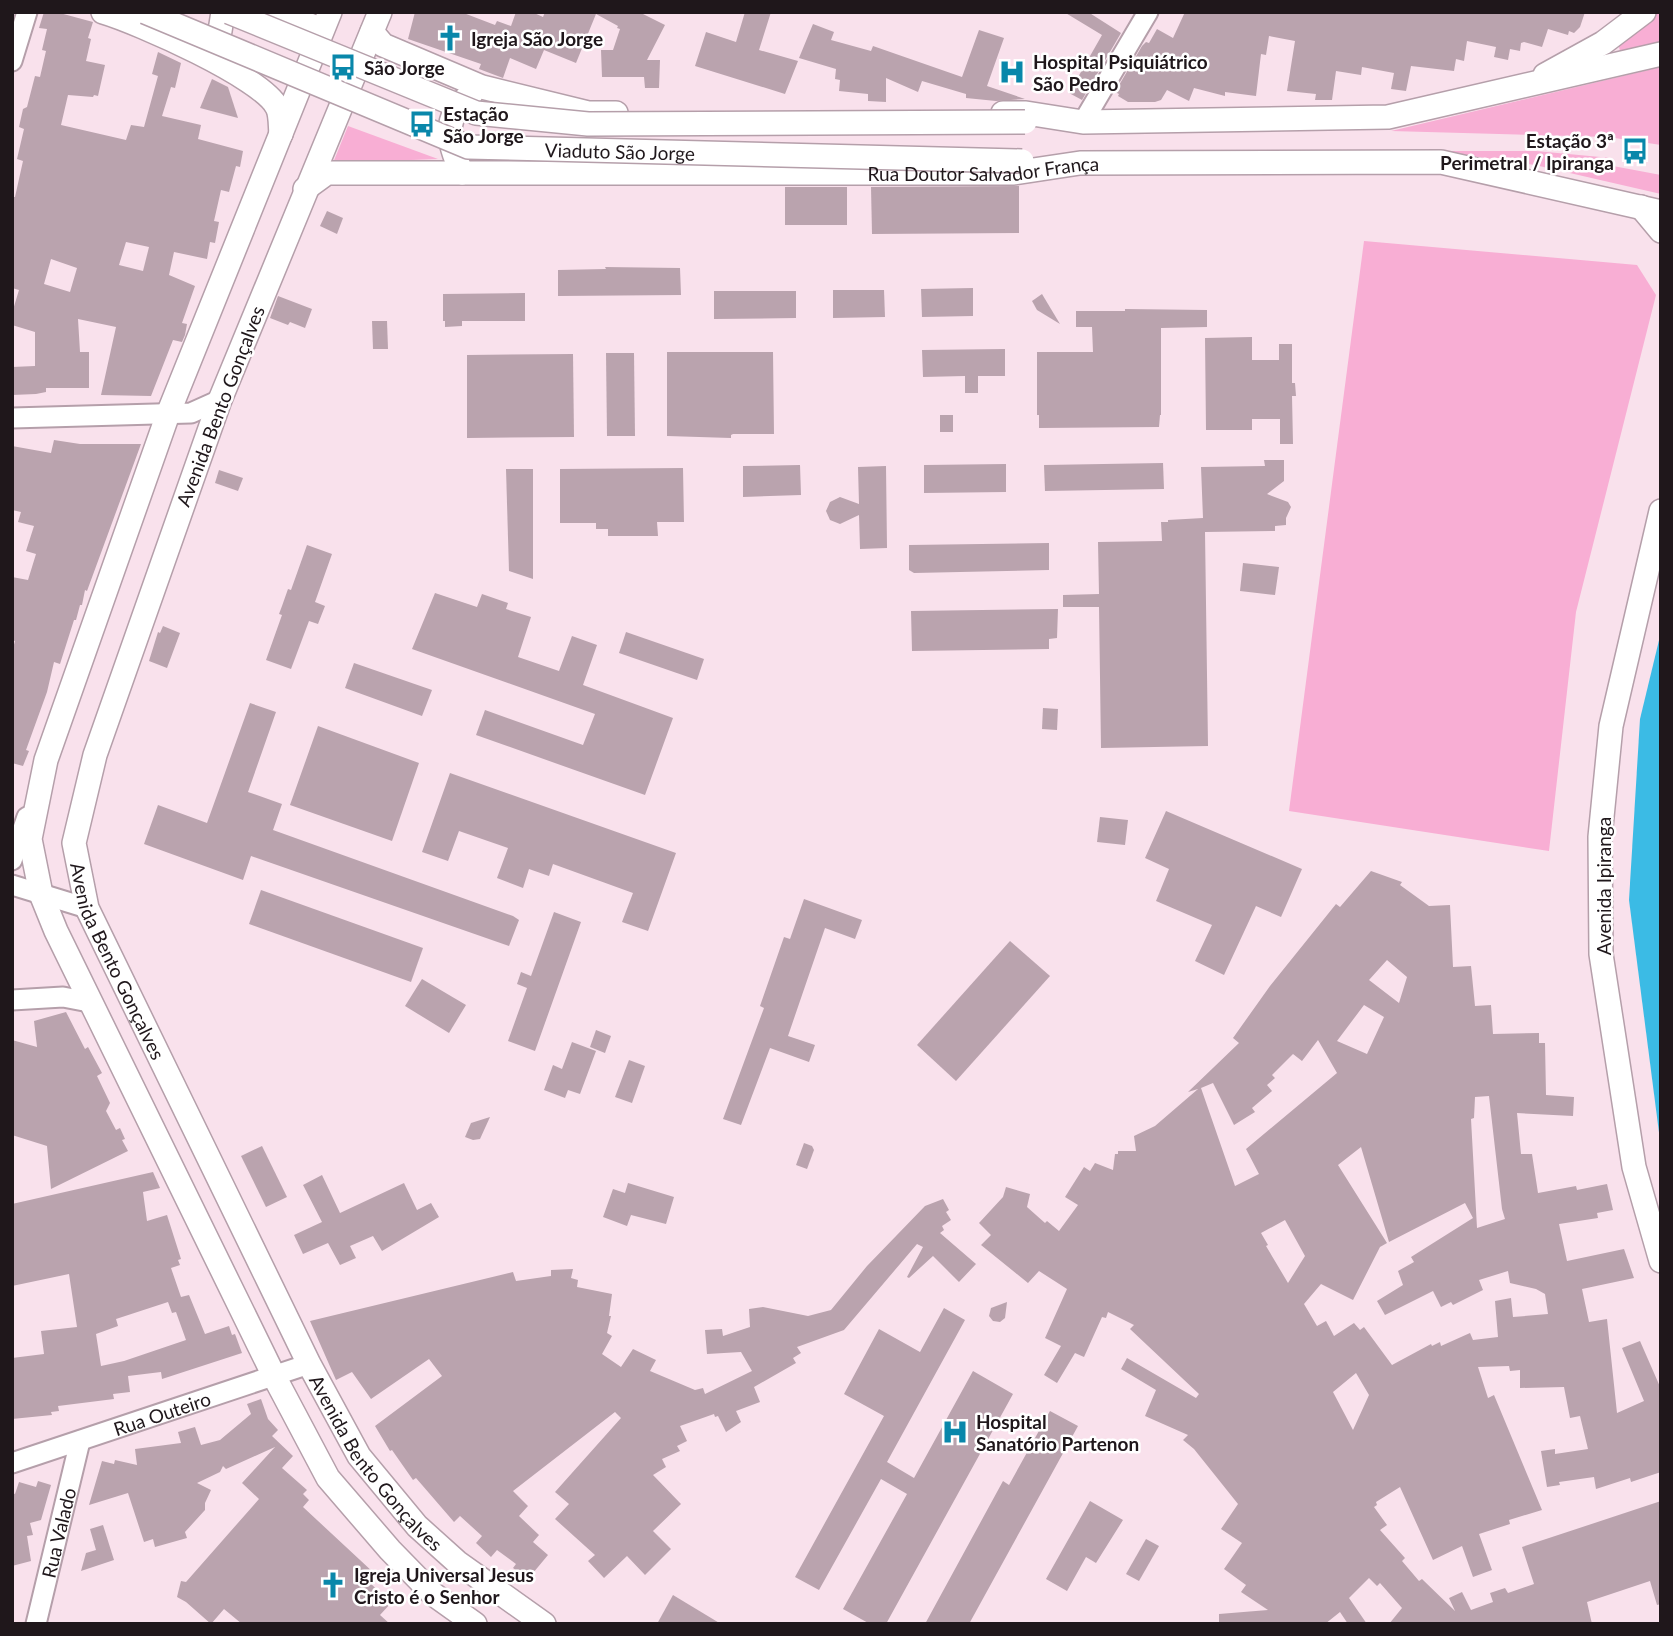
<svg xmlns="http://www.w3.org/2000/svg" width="1673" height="1636" font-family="Lato,sans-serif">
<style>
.green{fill:#f8aed4}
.water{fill:#3bbbe5}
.building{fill:#baa3ae;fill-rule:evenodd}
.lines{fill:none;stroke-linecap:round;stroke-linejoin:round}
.minor-casing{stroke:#b59faa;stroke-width:23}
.major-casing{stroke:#b59faa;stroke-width:26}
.minor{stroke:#fff;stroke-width:19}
.major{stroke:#fff;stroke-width:23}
.major-bridge-casing{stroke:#b59faa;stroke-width:26;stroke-linecap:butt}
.major-bridge{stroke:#fff;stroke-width:23}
.labels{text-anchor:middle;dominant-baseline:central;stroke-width:5;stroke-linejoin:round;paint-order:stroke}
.poi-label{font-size:19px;font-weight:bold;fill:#1f171b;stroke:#fff;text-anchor:start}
.street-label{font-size:19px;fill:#1f171b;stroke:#fff}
</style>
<rect width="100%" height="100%" fill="#f9e1ec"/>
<g class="green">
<path d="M1659 12H1661V44L1621 55 1618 43Z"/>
<path d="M1661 67V145L1608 137 1391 131Z"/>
<path d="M348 126 438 159 333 163Z"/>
<path d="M1436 151H1536L1611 158 1613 166 1661 175V194L1535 165Z"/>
<path d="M1364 241 1637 265 1656 295 1576 612 1549 851 1289 811Z"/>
</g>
<path class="water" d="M1661 632V1148L1629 900 1640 719Z"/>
<g class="building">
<path d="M44 12H56L93 22 88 38 91 39 86 61 105 65 98 96 94 95 93 97 68 95 61 125 126 140 131 125 144 127 158 76 152 74 158 52 181 63 175 88 171 87 162 116 201 125 198 139 243 151 240 167 236 166 229 192 221 190 214 221 219 222 215 243 210 242 207 259 174 252 169 275 195 286 182 323 187 324 185 335 182 342 173 340 151 396 101 395 116 327 78 319 80 352H89V388H46V392L36 394 12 395V367L35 366V332L12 325V313L19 290 12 288V197H15L23 161 17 159 24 129 19 127 23 109 27 107 35 76 40 77 46 51 42 50 47 29 39 28ZM126 242 149 247 143 271 119 265ZM51 259 77 268 70 292 44 284Z"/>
<path d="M415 12H461L495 25 497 21 511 26 516 12H532L543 17 545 12H639L665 25 647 60H660L659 88H645L644 77H602L601 50H613L620 29 617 28 618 26 596 14 576 63 544 50 536 69 510 58 503 78 479 69 481 64 408 39Z"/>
<path d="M745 12H771L759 50 798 61 785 94 695 66 706 32 736 42Z"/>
<path d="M1064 12H1088L1121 33 1082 100 1069 93 1102 35Z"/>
<path d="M1185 12H1585L1580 27 1574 33 1569 31 1568 35 1548 29 1542 47 1524 42 1521 43 1520 51 1510 49 1508 60 1494 57 1496 47 1467 41 1464 61 1456 59 1454 71 1411 66 1406 91 1391 89 1394 73 1362 67 1361 75 1336 71 1332 100H1315L1316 94 1287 91 1295 41 1269 36 1266 55 1261 54 1256 96 1225 92V96L1194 88 1189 101 1167 90 1161 100 1155 102H1128L1118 96 1119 94 1115 92 1142 46 1146 42 1149 43 1157 29 1173 38Z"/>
<path d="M813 24 834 32 831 40 871 51 873 46 962 77 979 30 1004 38 987 86 1025 99 996 101 966 98V94L922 81 918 92 886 78V102L868 101V94L839 91 840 80 835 79 836 69 799 58Z"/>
<path d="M212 79 228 87 238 118 200 108Z"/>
<path d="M1019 186V233L872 234 871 187Z"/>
<rect x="785" y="187" width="62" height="38"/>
<path d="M327 211 343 218 337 234 320 226Z"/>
<path d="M605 267 680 268 681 295 558 296V270L606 269Z"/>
<path d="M973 288V316L922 317 921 289Z"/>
<path d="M833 290H884L885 317 833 318Z"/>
<path d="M714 291H796V318L714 319Z"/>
<path d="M525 293V321H462V326L445 327V321H443V294Z"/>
<path d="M1042 294 1060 324 1037 310 1032 301Z"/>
<path d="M278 296 312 309 305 328 290 322 288 325 270 318Z"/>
<path d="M1125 309 1207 310V327L1161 328V415H1160L1159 427 1039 428V415H1037V352H1093L1092 327H1076V311H1125Z"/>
<path d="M372 321H387L388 349H373Z"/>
<path d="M1252 337V360H1279V344H1292V383H1295L1296 396H1292L1293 444H1280V419H1252V430H1206L1205 338Z"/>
<path d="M1005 349V376H978V393H965V376L923 377 922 350Z"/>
<path d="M667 352H773L774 434H733L731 435V438L667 436Z"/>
<path d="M606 353H634L635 436H607Z"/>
<path d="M573 354 574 437 467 438V355Z"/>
<rect x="940" y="415" width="13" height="17"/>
<path d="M54 440 80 444H141L87 591 85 590 82 605H80L76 620H74L60 664 54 662 47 692 26 750 29 751 23 766 12 763V652L15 641 12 640V577L28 580 36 554 26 551 34 526 18 522 21 512 12 510V446L51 453Z"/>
<path d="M1264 460H1284V481L1267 494 1288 502 1291 507 1286 518V525L1275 526V531L1205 532 1208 746 1101 748 1099 607H1063V595L1099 594 1098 542 1162 541 1161 522H1168V520L1203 518 1201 467 1265 466Z"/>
<path d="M1163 463 1164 489 1045 491 1044 465Z"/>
<path d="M1006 464V492L924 493V465Z"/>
<path d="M800 465 801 495 743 497V466Z"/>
<path d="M886 466 887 548 860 549 859 515 840 524 830 520 826 511 830 502 840 497 859 504 858 467Z"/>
<path d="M683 468 684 522H657L658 536H608V529H596V523H560V469Z"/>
<path d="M506 469H533V579L509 571Z"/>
<path d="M219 470 243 478 238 491 215 483Z"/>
<path d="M1049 543V570L914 573 909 570V545Z"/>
<path d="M307 545 332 554 315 602 325 606 318 624 309 621 291 669 266 660 282 615 279 614 282 606 288 589 291 590Z"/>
<path d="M1243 563 1279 567 1275 595 1240 591Z"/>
<path d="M435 593 477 607 482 594 508 603 506 609 531 617 518 657 559 671 572 636 597 645 583 685 673 718 645 795 476 735 485 710 583 745 595 714 412 649Z"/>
<path d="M1058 609 1057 638 1049 639V649L912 651 911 611Z"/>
<path d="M163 626 180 633 167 668 149 661 158 632 160 633Z"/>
<path d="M626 632 704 659 697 680 619 653Z"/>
<path d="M354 663 432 690 422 716 345 688Z"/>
<path d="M250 703 276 712 248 792 282 804 273 830 513 916 519 920 509 946 251 856 243 880 144 844 158 805 207 823Z"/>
<path d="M1043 708 1058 709 1057 730 1042 729Z"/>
<path d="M318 726 419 763 392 841 290 805Z"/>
<path d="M450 773 676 853 648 931 622 922 633 893 553 864 549 876 529 869 523 888 497 878 508 848 459 831 448 861 422 852Z"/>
<path d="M1166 811 1302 869 1281 917 1256 906 1224 975 1195 961 1212 925 1156 901 1169 869 1145 858Z"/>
<path d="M1100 817 1128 820 1125 845 1097 842Z"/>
<path d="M1371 871 1402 882 1400 885 1429 906 1450 905 1453 967 1471 966 1475 1006 1491 1005 1493 1034 1539 1033V1043H1545L1546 1095 1574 1097 1573 1116 1517 1113 1521 1154H1532L1538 1193 1576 1186 1577 1190 1607 1184 1613 1210 1597 1213 1598 1218 1559 1224 1567 1261 1624 1249 1634 1278 1582 1289 1589 1322 1607 1319 1617 1413 1644 1401 1622 1348 1640 1341 1661 1389V1472L1631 1482 1630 1478 1596 1489 1594 1477 1559 1482 1560 1485 1547 1487 1541 1451 1555 1449V1454L1588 1449 1580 1416 1570 1418 1564 1387 1520 1388V1370L1510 1371 1509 1366 1478 1367 1488 1398 1494 1395 1542 1510 1509 1520 1510 1524 1479 1534 1492 1570 1473 1577 1462 1546 1433 1560 1400 1487 1376 1502 1377 1505 1374 1507 1387 1525 1380 1530 1405 1558 1402 1561 1419 1581 1422 1579 1455 1611 1449 1598 1462 1592 1471 1610 1493 1602 1490 1593 1505 1588 1508 1593 1534 1584 1522 1547 1661 1501V1604L1657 1605 1650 1581 1587 1602 1592 1624H1389L1402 1608 1380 1583 1377 1586 1369 1578 1349 1598 1367 1624H1348L1340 1612 1325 1624H1219V1614L1268 1610 1241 1592 1246 1585 1224 1569 1242 1543 1221 1529 1238 1504 1194 1449 1183 1440 1188 1435 1145 1416 1156 1390 1121 1369 1127 1358 1196 1398 1199 1394 1130 1329 1134 1325 1108 1312 1106 1318 1102 1317 1084 1357 1075 1353 1057 1383 1044 1375 1061 1346 1045 1338 1067 1289 1039 1271 1028 1283 981 1245 991 1235 979 1223 1003 1197 1006 1187 1030 1194 1027 1207 1045 1223 1047 1221 1059 1231 1078 1205 1065 1197 1084 1167 1090 1171 1095 1163 1113 1170 1115 1154H1118V1151H1136L1134 1136 1155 1126 1198 1089 1188 1092 1239 1043 1233 1038 1270 986 1336 904 1340 907ZM1387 960 1407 977 1399 1003 1369 980ZM1364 1005 1384 1017 1367 1054 1337 1041ZM1318 1040 1337 1073 1246 1149 1259 1174 1235 1186 1201 1088 1213 1083 1234 1125 1255 1112 1252 1108 1272 1091 1267 1085 1275 1078 1272 1075 1293 1054 1302 1061ZM1489 1096 1502 1209 1505 1219 1477 1228 1471 1119 1474 1118 1475 1097ZM1361 1147 1389 1242 1465 1203 1473 1218 1411 1257 1414 1262 1398 1271 1403 1285 1377 1301 1385 1315 1433 1291 1441 1307 1451 1302 1453 1305 1483 1290 1479 1280 1508 1271 1510 1283 1536 1289 1545 1294 1548 1314 1513 1317 1511 1298 1495 1301 1498 1337 1473 1340 1470 1333 1441 1346 1440 1342 1432 1346 1431 1344 1392 1365 1364 1327 1360 1330 1354 1323 1334 1336 1326 1321 1317 1326 1304 1304 1321 1284 1353 1300 1380 1247 1387 1243 1338 1165ZM1285 1220 1305 1256 1288 1283 1266 1246 1268 1245 1261 1233ZM1356 1373 1369 1395 1353 1430 1333 1392Z"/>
<path d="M261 890 423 948 411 982 249 924Z"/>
<path d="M804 899 862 920 855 939 825 928 788 1036 815 1045 809 1062 770 1048 741 1125 723 1119 764 1008 760 1006 784 937 790 939Z"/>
<path d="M554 912 581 922 535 1051 508 1041 527 988 517 984 521 972 531 976Z"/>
<path d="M1010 941 1050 976 956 1081 917 1045Z"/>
<path d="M422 979 466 1005 449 1033 405 1006Z"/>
<path d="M66 1012 85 1049 88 1047 102 1073 97 1076 110 1103 106 1111 116 1130 120 1128 125 1139 122 1140 128 1151 51 1189 47 1146 12 1135V1040L37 1047 34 1021Z"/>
<path d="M596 1030 611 1036 605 1053 590 1047Z"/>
<path d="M572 1042 596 1051 580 1094 568 1090 565 1098 544 1090 553 1065 562 1069Z"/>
<path d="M629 1060 645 1066 632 1103 615 1097Z"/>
<path d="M490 1117 480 1139 473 1140 465 1137 471 1123Z"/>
<path d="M804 1143 812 1146 814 1150 807 1169 796 1165Z"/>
<path d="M262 1146 287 1197 266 1207 241 1156Z"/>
<path d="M153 1172 160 1188 143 1192 147 1221 167 1215 181 1259 178 1260 180 1265 171 1268 181 1297 189 1295 205 1334 229 1326 232 1335 235 1334 242 1353 162 1379 161 1372 128 1376 130 1392 113 1394 114 1399 58 1406 59 1411 51 1412 52 1415 12 1419V1358L44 1354 41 1331 77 1327 69 1274 12 1286V1204ZM168 1302 172 1313 176 1312 186 1340 124 1361 101 1366 96 1334 118 1326 116 1319Z"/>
<path d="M322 1175 340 1213 404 1183 417 1210 431 1203 439 1217 382 1251 373 1236 350 1246 356 1258 340 1265 328 1243 303 1254 294 1235 322 1222 303 1185Z"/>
<path d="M628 1183 674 1197 666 1224 631 1215 627 1226 603 1217 613 1189 625 1193Z"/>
<path d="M943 1199 949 1210 946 1212 951 1220 942 1226 944 1230 940 1233 976 1264 959 1282 933 1256 909 1278 907 1277 923 1247 917 1244 844 1330 797 1347 801 1353 793 1358 796 1363 754 1387 760 1402 736 1411 741 1422 726 1432 718 1416 715 1417 714 1414 680 1426 687 1441 677 1446 680 1451 662 1459 666 1467 653 1475 681 1504 653 1531 671 1549 645 1575 627 1556 604 1578 588 1561 595 1555 555 1519 569 1504 555 1492 621 1418 615 1412 513 1491 528 1506 519 1516 539 1535 533 1542 548 1555 528 1579 513 1568 516 1564 497 1550 491 1557 476 1543 482 1536 460 1516 454 1522 416 1478 413 1480 392 1450 390 1451 375 1426 442 1376 429 1359 371 1399 352 1372 336 1380 310 1321 513 1272 516 1281 551 1276V1270L573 1269 571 1278 578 1280 577 1287 612 1294 609 1316H611L607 1333 612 1336 602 1354 621 1367 633 1349 656 1360 650 1371 695 1390 703 1388 705 1394 752 1371 741 1352 707 1354 705 1330 722 1329 723 1336 750 1327 749 1309 763 1307 808 1316 831 1310 867 1266 925 1206Z"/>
<path d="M1007 1302 1005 1318 1000 1322 993 1321 989 1316 991 1308Z"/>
<path d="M944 1308 965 1320 887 1462 914 1478 973 1371 1013 1394 886 1624H870L843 1609 907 1494 881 1479 819 1590 795 1577 884 1416 844 1394 879 1329 920 1352Z"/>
<path d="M261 1399 268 1419 278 1430 272 1436 293 1456 282 1468 307 1490 303 1494 309 1500 303 1507 374 1573 367 1580 391 1603 380 1615 390 1624H242L224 1609 211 1624 186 1602 177 1597 181 1581 186 1582 259 1499 242 1483 275 1447 226 1469 223 1466 220 1472 197 1483 211 1490 205 1503V1510L185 1532 187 1538 155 1547 153 1539 144 1542 128 1493 89 1505 102 1461 114 1464 115 1460 137 1465 135 1449 181 1443 178 1432 195 1427 201 1445 220 1440 251 1414 247 1404Z"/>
<path d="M1050 1411 1078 1426 969 1624H925L1003 1481 1009 1485Z"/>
<path d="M38 1481 51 1485 41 1520 30 1523 33 1535 27 1536 31 1561 12 1566V1493L15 1494 19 1482 36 1487Z"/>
<path d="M1090 1501 1123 1520 1096 1563 1086 1557 1067 1591 1046 1579Z"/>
<path d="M103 1525 114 1560 81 1571 86 1553 96 1550 90 1529Z"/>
<path d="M1146 1539 1159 1546 1139 1581 1126 1574Z"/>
<path d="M673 1595 721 1624H657Z"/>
</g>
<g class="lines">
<g class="minor-casing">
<g id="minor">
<path d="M12 61 27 12"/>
<path d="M1083 122 1148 12"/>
<path d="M12 418 191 413 220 400"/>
<path d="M12 860 27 817"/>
<path d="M12 885 87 908"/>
<path d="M12 1000 63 997 89 1002"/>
<path id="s1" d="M12 1463 309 1364"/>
<path id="s2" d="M36 1624 80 1441"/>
</g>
</g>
<g class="major-casing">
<g id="major">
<path d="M103 12C137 22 262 77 277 107 281 114 280 126 281 134"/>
<path d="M277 12 322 30"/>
<path d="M330 12 168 414 46 760 30 839 41 894 56 931 274 1376 328 1478 390 1550 433 1594 475 1624"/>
<path id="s3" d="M380 12 220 400 95 755 74 843 87 908 309 1364 359 1456 417 1526 457 1562 544 1624"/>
<path d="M372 32 383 45 482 87 588 113H616"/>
<path d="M196 49 220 31 223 12"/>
<path d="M1545 75 1603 43 1644 12"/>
<path d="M1003 113H1026L1083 122 1388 117 1661 54"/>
<path d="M462 173C448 143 441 118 471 94"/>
<path id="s4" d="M305 189 327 173H1014L1080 163 1441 162 1661 212"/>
<path d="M1641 207 1661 231"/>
<path d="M1661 511 1611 726 1600 837 1601 954 1634 1167 1661 1261"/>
</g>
</g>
<use href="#minor" class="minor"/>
<use href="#major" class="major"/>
<g class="major-bridge-casing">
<g id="major-bridge">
<path id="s5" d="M145 12 468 147 1022 161"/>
<path d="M229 12 476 113 588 124 1025 122"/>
</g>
</g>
<use href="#major-bridge" class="major-bridge"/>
</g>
<defs>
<g id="church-bare" transform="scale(2.1)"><path d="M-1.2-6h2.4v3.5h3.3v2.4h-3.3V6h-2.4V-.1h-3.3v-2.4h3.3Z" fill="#0987aa" stroke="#fff" stroke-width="2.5" paint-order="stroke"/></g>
<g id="bus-bare" transform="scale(2.1)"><path d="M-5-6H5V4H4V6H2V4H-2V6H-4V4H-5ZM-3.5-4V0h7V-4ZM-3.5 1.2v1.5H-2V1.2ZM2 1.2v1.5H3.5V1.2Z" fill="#0987aa" stroke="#fff" stroke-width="2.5" paint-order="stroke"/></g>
<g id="hospital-bare" transform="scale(2.1)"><path d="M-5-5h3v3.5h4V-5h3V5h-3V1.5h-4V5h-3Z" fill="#0987aa" stroke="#fff" stroke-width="2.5" paint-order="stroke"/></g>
</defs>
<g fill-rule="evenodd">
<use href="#church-bare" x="450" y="38"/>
<use href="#bus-bare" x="343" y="67"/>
<use href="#hospital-bare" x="1012" y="72"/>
<use href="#bus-bare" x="422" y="124"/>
<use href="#bus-bare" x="1635" y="151"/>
<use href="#hospital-bare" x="955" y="1432"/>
<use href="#church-bare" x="333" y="1585"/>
</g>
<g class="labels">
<g class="poi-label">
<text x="471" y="38">Igreja São Jorge</text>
<text x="1033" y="61">Hospital Psiquiátrico<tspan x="1033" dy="22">São Pedro</tspan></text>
<text x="364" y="67">São Jorge</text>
<text x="443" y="113">Estação<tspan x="443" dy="22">São Jorge</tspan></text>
<text x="1614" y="140" text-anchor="end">Estação 3ª<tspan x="1614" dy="22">Perimetral / Ipiranga</tspan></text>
<text x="976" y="1421">Hospital<tspan x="976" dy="22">Sanatório Partenon</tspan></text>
<text x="354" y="1574">Igreja Universal Jesus<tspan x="354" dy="22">Cristo é o Senhor</tspan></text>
</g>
<g class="street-label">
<text stroke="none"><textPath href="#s5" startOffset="502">Viaduto São Jorge</textPath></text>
<text stroke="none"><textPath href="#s4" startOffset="684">Rua Doutor Salvador França</textPath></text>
<text transform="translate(220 406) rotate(-69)">Avenida Bento Gonçalves</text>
<text transform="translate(1603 886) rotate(-90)">Avenida Ipiranga</text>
<text stroke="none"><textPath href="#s3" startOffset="1013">Avenida Bento Gonçalves</textPath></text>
<text stroke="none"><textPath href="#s1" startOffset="158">Rua Outeiro</textPath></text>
<text stroke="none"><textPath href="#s3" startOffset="1580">Avenida Bento Gonçalves</textPath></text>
<text stroke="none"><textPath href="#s2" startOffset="94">Rua Valado</textPath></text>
</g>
</g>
<rect width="1673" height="1636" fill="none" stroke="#1f171b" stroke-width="28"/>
</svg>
